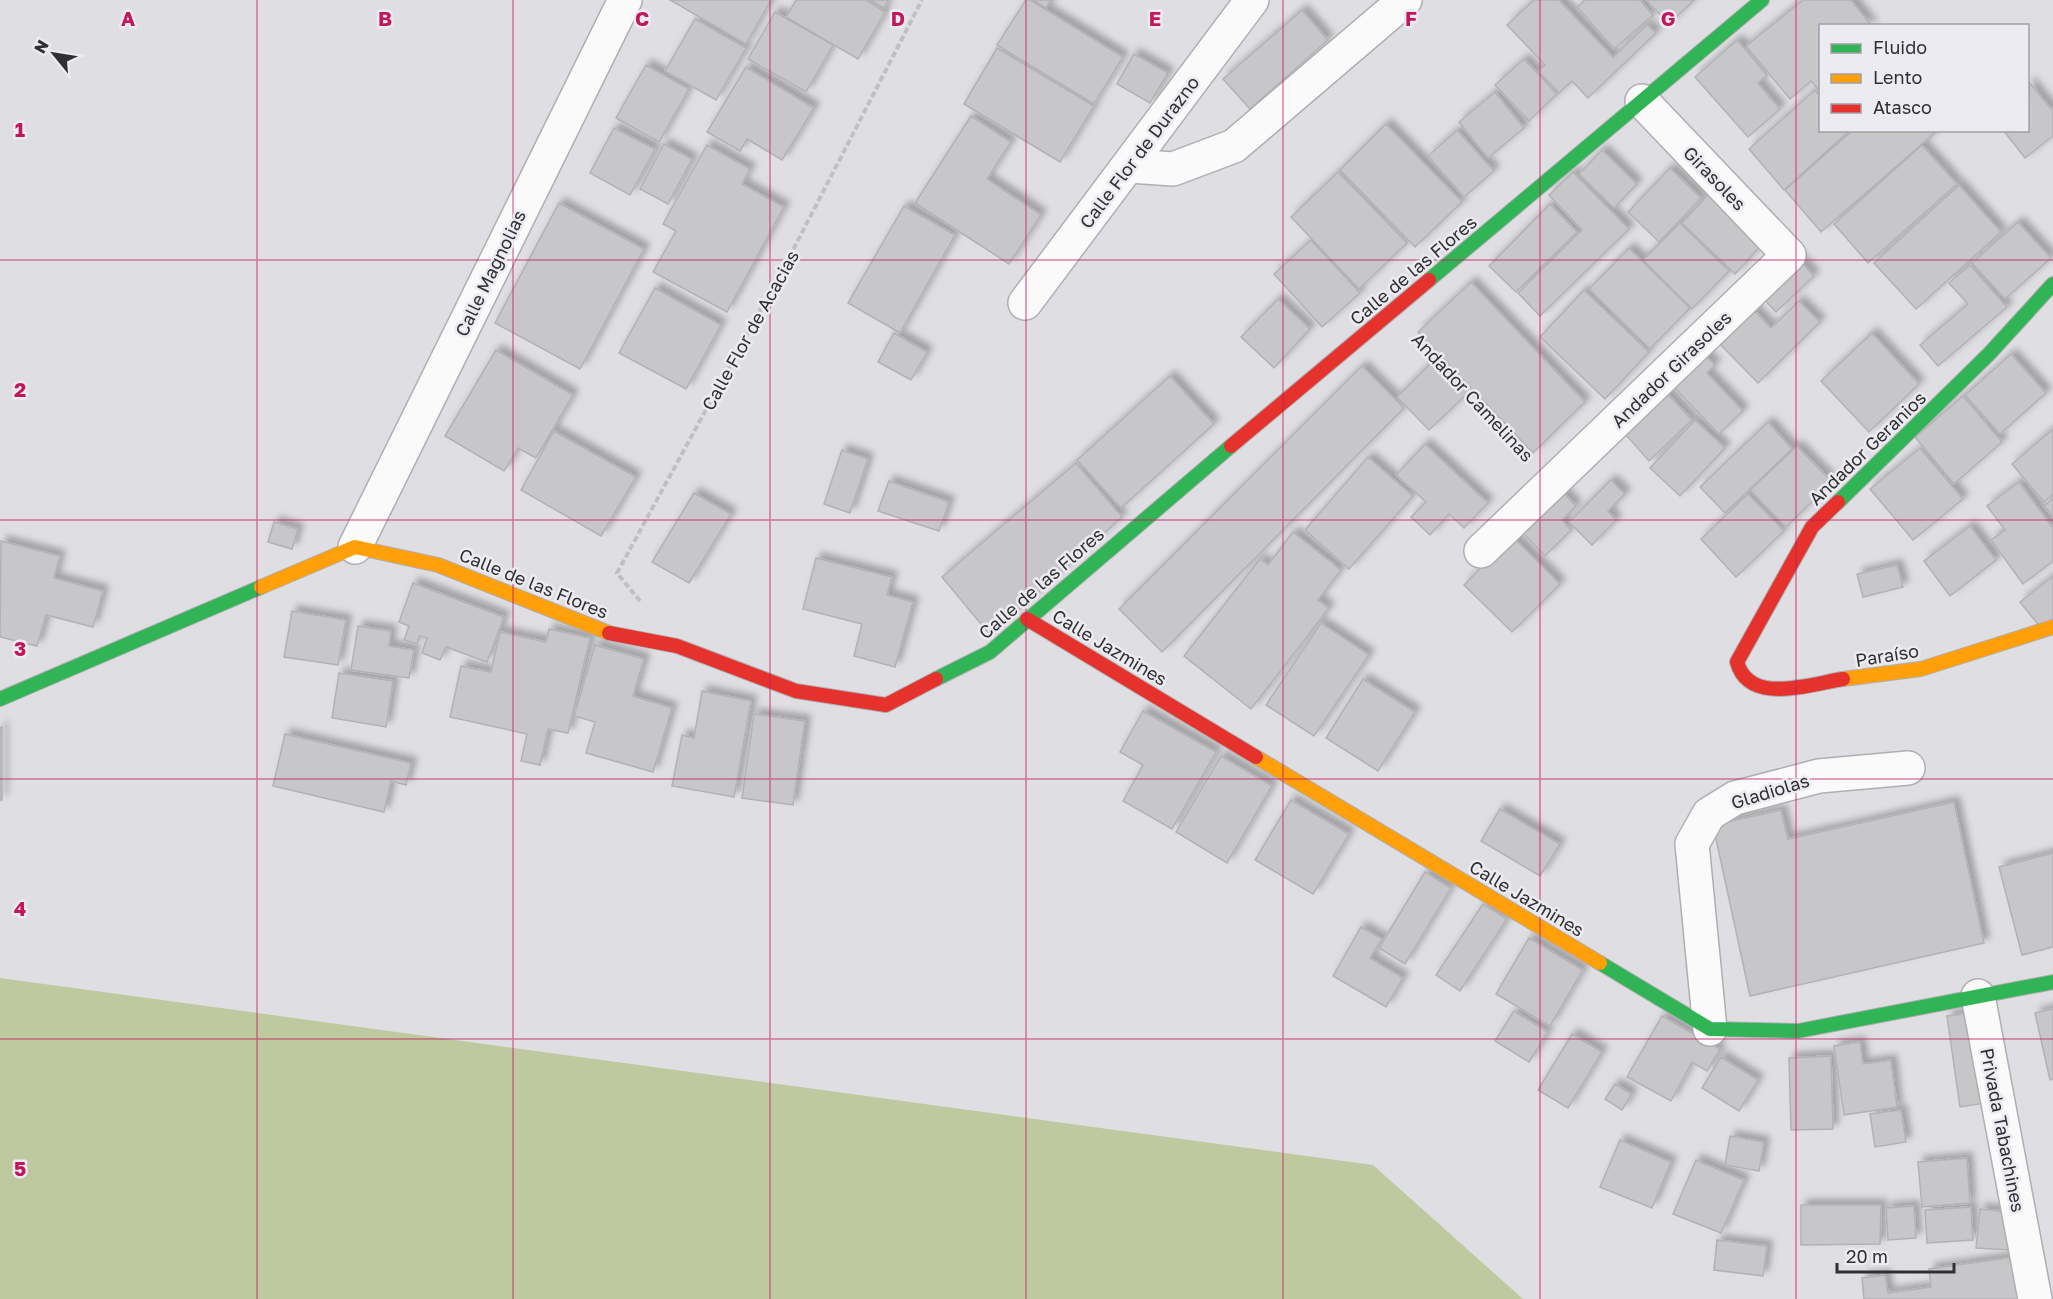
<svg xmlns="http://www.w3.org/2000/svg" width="2053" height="1299" font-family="'Golos Text',sans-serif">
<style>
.green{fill:#bfc99f}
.building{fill:#c7c7ca;stroke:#b2b2b5;stroke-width:1.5;filter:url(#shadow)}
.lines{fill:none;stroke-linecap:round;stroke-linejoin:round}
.street-casing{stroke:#afafb2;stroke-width:36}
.fast-casing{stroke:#afafb2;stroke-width:16}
.slow-casing{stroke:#afafb2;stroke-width:16}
.jam-casing{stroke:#afafb2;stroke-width:16}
.path{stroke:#c0bfc1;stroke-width:4;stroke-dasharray:6 3;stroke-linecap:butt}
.street{stroke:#fafafb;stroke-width:33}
.fast{stroke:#30b455;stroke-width:14}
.slow{stroke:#ff9f0a;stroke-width:14}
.jam{stroke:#e5322d;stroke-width:14}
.grid{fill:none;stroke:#c2185b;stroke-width:1.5;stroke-opacity:0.55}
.labels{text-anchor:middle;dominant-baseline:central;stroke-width:5;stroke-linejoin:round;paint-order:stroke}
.street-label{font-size:18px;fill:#302f32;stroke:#ecebf1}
.grid-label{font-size:20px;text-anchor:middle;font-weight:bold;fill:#c2185b;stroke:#ecebf1;stroke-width:5;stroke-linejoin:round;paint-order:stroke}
</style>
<defs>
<filter id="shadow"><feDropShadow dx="5.5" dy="-5.5" stdDeviation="3" flood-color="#0004"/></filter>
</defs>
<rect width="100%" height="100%" fill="#dfdfe3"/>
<path class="green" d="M0 978 1373 1165 1523 1299H0Z"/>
<g class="building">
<path d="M670 0H771L746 44Z"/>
<path d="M796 0H866L885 12 858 59 786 17Z"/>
<path d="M870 0H888L884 8Z"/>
<path d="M1026 0H1030L1123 57 1094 104 997 45Z"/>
<path d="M1033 0H1051L1046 8Z"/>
<path d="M1534 0H1559L1613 57 1647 25 1656 33 1588 98 1572 81 1559 93 1538 71 1545 65 1507 25Z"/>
<path d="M1585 0H1640L1653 15 1614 49 1577 7Z"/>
<path d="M1646 0H1694L1669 24Z"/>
<path d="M1803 0H1851L1872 26H1820V92L1811 81 1790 99 1746 46Z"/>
<path d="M1302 10 1328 40 1250 109 1223 79Z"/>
<path d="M775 12 833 45 806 92 748 59Z"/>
<path d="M695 19 746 48 716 100 665 71Z"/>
<path d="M1737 40 1767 75 1758 83 1780 109 1748 137 1695 77Z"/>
<path d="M997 48 1094 106 1060 162 964 104Z"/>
<path d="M1134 54 1168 73 1150 103 1117 84Z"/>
<path d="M1524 59 1557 94 1529 121 1495 85Z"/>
<path d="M646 65 689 89 659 142 616 118Z"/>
<path d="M746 67 814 108 782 160 747 139 740 151 707 132Z"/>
<path d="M2029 82 2051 109 2053 107V136L2025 158 2003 130H2028Z"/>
<path d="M1815 90 1820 96V130H1850L1784 190 1749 149Z"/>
<path d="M1495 92 1524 128 1488 158 1459 122Z"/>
<path d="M971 116 1011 142 987 179 1041 215 1009 264 915 203Z"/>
<path d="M1386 124 1462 202 1415 247 1340 170Z"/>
<path d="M614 128 655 149 630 195 590 173Z"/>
<path d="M1457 130 1494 171 1464 197 1428 156Z"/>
<path d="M1853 130H1938L1821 232 1785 190Z"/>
<path d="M664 144 692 159 668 204 640 189Z"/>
<path d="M707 145 750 169 742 184 784 207 727 312 653 272 676 231 663 224Z"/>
<path d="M1922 145 1957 184 1868 263 1834 224Z"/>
<path d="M1602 150 1637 184 1614 208 1579 174Z"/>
<path d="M1670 168 1701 198 1659 242 1628 212Z"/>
<path d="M1338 172 1407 243 1359 289 1291 217Z"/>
<path d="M1573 172 1629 229 1540 316 1518 293 1582 230 1549 195Z"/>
<path d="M1959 185 2001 232 1916 309 1874 263Z"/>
<path d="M1714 188 1767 239 1735 274 1682 223Z"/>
<path d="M559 203 644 249 580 369 495 323Z"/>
<path d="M1550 204 1577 232 1516 292 1489 266Z"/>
<path d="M904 206 955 235 900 333 848 303Z"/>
<path d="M2018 222 2051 258 2005 299 1972 263Z"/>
<path d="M1680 223 1729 271 1692 309 1643 260Z"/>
<path d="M1311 240 1360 293 1322 327 1274 274Z"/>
<path d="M1629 248 1690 308 1650 349 1589 289Z"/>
<path d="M1796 256 1814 276 1776 312 1757 292Z"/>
<path d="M1970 265 2007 307 1938 366 1920 345 1968 304 1949 283Z"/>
<path d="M1471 282 1585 402 1533 453 1418 332Z"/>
<path d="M655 288 721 325 686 389 619 353Z"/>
<path d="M1584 290 1649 352 1605 399 1540 337Z"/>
<path d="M1278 299 1310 329 1274 368 1241 337Z"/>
<path d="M1799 301 1820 322 1758 383 1716 340 1750 306 1771 328Z"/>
<path d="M894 333 927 352 911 380 878 362Z"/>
<path d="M1872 333 1919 384 1869 432 1821 381Z"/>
<path d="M496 350 573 395 536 458 518 448 504 471 445 436Z"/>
<path d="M1701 351 1715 365 1707 373 1743 411 1719 434 1669 382Z"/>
<path d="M2011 354 2046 393 2000 434 1965 395Z"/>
<path d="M1437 357 1470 391 1429 430 1397 397Z"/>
<path d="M1362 366 1404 408 1162 652 1119 609Z"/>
<path d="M1170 376 1214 424 1121 508 1077 460Z"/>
<path d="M1663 389 1692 420 1649 461 1620 428Z"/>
<path d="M1963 396 2002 442 1954 484 1915 437Z"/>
<path d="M1695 420 1725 448 1680 496 1650 468Z"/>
<path d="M1768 422 1792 449 1725 513 1700 487Z"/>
<path d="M2053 429V494L2044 502 2012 464Z"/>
<path d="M554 431 636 477 601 536 521 490Z"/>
<path d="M1425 444 1488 503 1464 528 1449 514 1430 535 1411 517 1426 502 1396 475Z"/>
<path d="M1797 446 1832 482 1786 527 1750 490Z"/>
<path d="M1920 448 1963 499 1913 540 1870 489Z"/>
<path d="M842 450 868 459 850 513 824 504Z"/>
<path d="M1368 457 1413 496 1349 569 1305 530Z"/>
<path d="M1076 463 1122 517 990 635 942 577Z"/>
<path d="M1611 480 1625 494 1608 511 1616 520 1592 545 1569 522Z"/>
<path d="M889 481 949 502 939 531 878 511Z"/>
<path d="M2019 482 2053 528V561L2023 584 1991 540 2005 530 1987 506Z"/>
<path d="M1560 489 1576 506 1562 520 1571 530 1545 556 1519 529Z"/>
<path d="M694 493 731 514 689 583 652 562Z"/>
<path d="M1748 494 1784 531 1736 577 1701 539Z"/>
<path d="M2053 498V516L2044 506Z"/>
<path d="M274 522 298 529 292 549 268 542Z"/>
<path d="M1970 526 1996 560 1950 596 1924 561Z"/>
<path d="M1293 532 1341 570 1318 600 1329 608 1251 709 1184 656 1260 559 1268 565Z"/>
<path d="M1512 536 1560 584 1512 632 1464 585Z"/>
<path d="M1 541 60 556 54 578 103 591 93 627 46 615 37 646 0 637Z"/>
<path d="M816 558 892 577 887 595 913 602 895 667 854 656 862 624 803 609Z"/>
<path d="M1897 565 1903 587 1863 597 1857 574Z"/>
<path d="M2053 576V618L2041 628 2020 602Z"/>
<path d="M413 583 504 617 487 662 446 647 440 660 422 653 427 638 420 636 417 644 404 640 409 626 399 622Z"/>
<path d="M292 611 346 620 338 665 284 657Z"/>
<path d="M1321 623 1369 655 1314 736 1266 705Z"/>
<path d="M358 626 391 631 389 646 414 650 409 678 351 670Z"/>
<path d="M549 629 590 638 568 733 548 729 540 765 521 761 527 734 450 717 461 666 491 672 500 632 546 642Z"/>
<path d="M595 645 644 659 633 696 672 708 653 772 586 753 595 722 574 716Z"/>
<path d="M339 673 393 681 386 727 332 718Z"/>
<path d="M1363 679 1415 712 1378 771 1326 738Z"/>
<path d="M702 691 751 701 734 797 672 786 682 735 694 738Z"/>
<path d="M1143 711 1216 752 1172 829 1123 801 1143 765 1120 752Z"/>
<path d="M754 714 805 721 793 805 742 798Z"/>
<path d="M2 727V800H0V728Z"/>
<path d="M285 734 411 763 406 785 391 781 384 812 273 786Z"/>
<path d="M1221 756 1272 786 1227 863 1176 832Z"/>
<path d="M1291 800 1349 834 1313 894 1255 860Z"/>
<path d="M1954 802 1984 943 1750 996 1713 825 1781 810 1788 839Z"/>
<path d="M1500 809 1560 844 1540 876 1481 841Z"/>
<path d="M2053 853V947L2022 955 1999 867Z"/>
<path d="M1425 872 1451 888 1405 964 1379 948Z"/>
<path d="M1483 904 1507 919 1460 991 1436 975Z"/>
<path d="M1361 927 1382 939 1370 958 1403 978 1386 1007 1333 976Z"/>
<path d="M1529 938 1583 970 1550 1026 1496 994Z"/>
<path d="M2053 1009V1079L2050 1080 2035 1013Z"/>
<path d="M1514 1011 1548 1032 1529 1062 1495 1041Z"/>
<path d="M1972 1013 1985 1103 1960 1107 1947 1016Z"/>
<path d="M1662 1016 1720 1049 1707 1071 1692 1062 1671 1101 1627 1077Z"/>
<path d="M1572 1034 1602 1052 1568 1108 1538 1090Z"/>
<path d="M1860 1042 1863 1064 1891 1060 1897 1107 1844 1115 1834 1046Z"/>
<path d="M1831 1056 1833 1129 1791 1130 1789 1058Z"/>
<path d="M1721 1057 1758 1080 1739 1111 1702 1088Z"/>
<path d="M1615 1084 1632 1094 1622 1110 1605 1099Z"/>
<path d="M1901 1110 1906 1142 1875 1147 1870 1114Z"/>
<path d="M1730 1136 1764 1142 1759 1171 1725 1165Z"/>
<path d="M1620 1140 1671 1162 1652 1208 1600 1187Z"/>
<path d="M1967 1158 1970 1203 1922 1207 1918 1162Z"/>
<path d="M1696 1160 1744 1180 1721 1233 1673 1214Z"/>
<path d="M1801 1205H1881L1880 1244 1801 1245Z"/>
<path d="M1914 1206 1916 1238 1888 1240 1886 1208Z"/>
<path d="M1971 1207 1973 1240 1927 1243 1925 1210Z"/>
<path d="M1980 1209 2012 1212 2010 1250 1976 1248Z"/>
<path d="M1717 1240 1767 1246 1763 1276 1714 1270Z"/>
<path d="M2014 1257 2019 1299H1864L1862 1278 1885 1275 1888 1293 1931 1287 1929 1269Z"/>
</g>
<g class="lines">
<g class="street-casing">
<g id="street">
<path d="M1130 166 1173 169 1234 146 1405 0"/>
<path d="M1025 303 1252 0"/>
<path d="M355 547 625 0"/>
<path d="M1481 551 1789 255 1642 101"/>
<path d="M1978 996 2035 1299"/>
<path d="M1710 1029 1692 844 1709 814 1735 798 1819 776 1908 768"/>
</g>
</g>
<g class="fast-casing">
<g id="fast">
<path d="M1429 280 1762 0"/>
<path d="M1838 502 1989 354 2053 284"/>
<path d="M936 679 990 652 1231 446"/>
<path d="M0 699 261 587"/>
<path d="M1600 963 1710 1029 1798 1031 2053 982"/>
</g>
</g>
<g class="slow-casing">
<g id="slow">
<path d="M261 587 355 547 438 565 609 633"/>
<path d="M1843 679 1921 669 2053 627"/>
<path d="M1256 757 1600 963"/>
</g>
</g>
<g class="jam-casing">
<g id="jam">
<path d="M1231 446 1429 280"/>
<path d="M1838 502 1812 527 1737 662C1749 706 1810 684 1843 679"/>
<path d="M1027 619 1256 757"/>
<path d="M609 633 677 646 796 691 886 705 936 679"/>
</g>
</g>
<g class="path">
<path d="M1417 336 1481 401 1529 456"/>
<path d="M640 601 617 573 792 252 922 0"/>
</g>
<use href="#street" class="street"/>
<use href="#fast" class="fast"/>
<use href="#slow" class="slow"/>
<use href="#jam" class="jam"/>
</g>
<path class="grid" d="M257 0V1299M513 0V1299M770 0V1299M1026 0V1299M1283 0V1299M1540 0V1299M1796 0V1299M0 260H2053M0 520H2053M0 779H2053M0 1039H2053"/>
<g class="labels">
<g class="street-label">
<text transform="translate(1139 152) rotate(-53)">Calle Flor de Durazno</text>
<text transform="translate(1715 178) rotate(46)">Girasoles</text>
<text transform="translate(1413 270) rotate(-40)">Calle de las Flores</text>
<text transform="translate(490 273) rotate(-64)">Calle Magnolias</text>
<text transform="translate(750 330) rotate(-61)">Calle Flor de Acacias</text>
<text transform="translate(1671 369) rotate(-44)">Andador Girasoles</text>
<text transform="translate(1473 397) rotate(47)">Andador Camelinas</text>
<text transform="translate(1867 448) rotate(-44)">Andador Geranios</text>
<text transform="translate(534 583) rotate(22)">Calle de las Flores</text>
<text transform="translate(1041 583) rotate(-41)">Calle de las Flores</text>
<text transform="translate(1110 647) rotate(31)">Calle Jazmines</text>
<text transform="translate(1887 655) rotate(-9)">Paraíso</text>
<text transform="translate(1770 791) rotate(-17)">Gladiolas</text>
<text transform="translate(1527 898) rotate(31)">Calle Jazmines</text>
<text transform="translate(2003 1130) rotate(79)">Privada Tabachines</text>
</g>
</g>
<g class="grid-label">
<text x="128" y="26">A</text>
<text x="385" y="26">B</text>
<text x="642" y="26">C</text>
<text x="898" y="26">D</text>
<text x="1155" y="26">E</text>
<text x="1411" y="26">F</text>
<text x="1668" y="26">G</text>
<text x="20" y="137">1</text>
<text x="20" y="397">2</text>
<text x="20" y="656">3</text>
<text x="20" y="916">4</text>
<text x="20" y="1176">5</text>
</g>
<rect x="1819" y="24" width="210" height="108" fill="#ecebf1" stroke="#a1a0a5" stroke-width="1.5"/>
<rect x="1831" y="44" width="30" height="9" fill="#30b455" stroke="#a1a0a5" stroke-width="1.5"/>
<text x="1873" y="54" font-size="18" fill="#302f32">Fluido</text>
<rect x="1831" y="74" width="30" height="9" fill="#ff9f0a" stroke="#a1a0a5" stroke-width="1.5"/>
<text x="1873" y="84" font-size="18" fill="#302f32">Lento</text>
<rect x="1831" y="104" width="30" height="9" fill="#e5322d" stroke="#a1a0a5" stroke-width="1.5"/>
<text x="1873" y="114" font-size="18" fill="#302f32">Atasco</text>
<g transform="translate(54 54) rotate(300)" stroke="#ecebf1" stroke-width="4.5" paint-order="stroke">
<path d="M0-4.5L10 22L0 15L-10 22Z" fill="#302f32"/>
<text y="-9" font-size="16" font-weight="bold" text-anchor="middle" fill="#302f32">N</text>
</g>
<path d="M1837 1263v9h117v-9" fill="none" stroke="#302f32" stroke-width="3"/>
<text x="1846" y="1263" font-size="18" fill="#302f32" stroke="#ecebf1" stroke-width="4.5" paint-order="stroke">20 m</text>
</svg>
